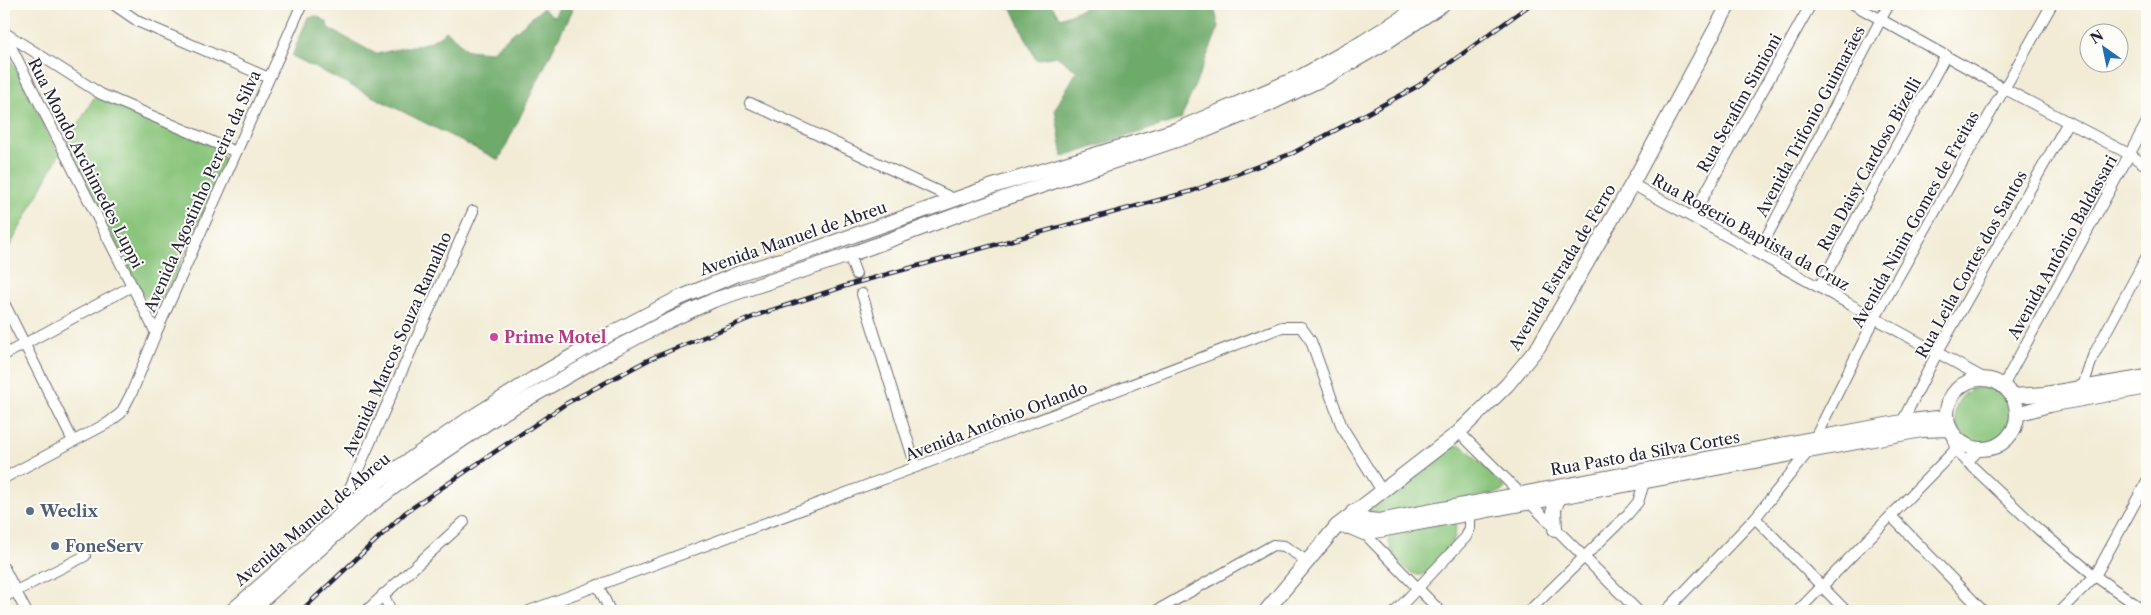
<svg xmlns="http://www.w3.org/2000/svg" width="2151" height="615" font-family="'Libre Caslon Text',serif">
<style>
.green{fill:#89c47a;stroke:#56735a}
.forest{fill:#6eaa6a;stroke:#486652}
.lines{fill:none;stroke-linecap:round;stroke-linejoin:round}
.street-tunnel{stroke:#c8c4b7;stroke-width:10;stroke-dasharray:10 5;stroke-linecap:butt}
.street-casing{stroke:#6b6971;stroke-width:12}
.secondary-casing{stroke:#6b6971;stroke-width:16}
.street{stroke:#fff;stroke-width:10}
.secondary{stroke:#fff;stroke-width:14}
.rail-casing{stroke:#22223b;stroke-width:4.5}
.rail{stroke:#fdfcf7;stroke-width:2.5;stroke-dasharray:8;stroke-linecap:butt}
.hotel-dot{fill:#d1479c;stroke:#fdfcf7;stroke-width:2}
.service-dot{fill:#5c6f8a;stroke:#fdfcf7;stroke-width:2}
.labels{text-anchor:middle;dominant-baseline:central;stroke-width:4;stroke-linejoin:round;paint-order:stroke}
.street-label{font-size:16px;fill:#22223b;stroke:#fdfcf7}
.hotel-label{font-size:16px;font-weight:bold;fill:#b23c85;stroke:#fdfcf7;text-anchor:start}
.service-label{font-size:16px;font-weight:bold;fill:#4e5e75;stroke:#fdfcf7;text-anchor:start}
</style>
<rect width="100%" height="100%" fill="#fdfcf7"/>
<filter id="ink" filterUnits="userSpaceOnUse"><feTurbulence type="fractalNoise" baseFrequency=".02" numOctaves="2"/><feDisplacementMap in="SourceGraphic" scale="10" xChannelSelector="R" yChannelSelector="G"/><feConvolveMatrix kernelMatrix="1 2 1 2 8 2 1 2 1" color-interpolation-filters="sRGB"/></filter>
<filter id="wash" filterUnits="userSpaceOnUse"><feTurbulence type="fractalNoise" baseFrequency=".0096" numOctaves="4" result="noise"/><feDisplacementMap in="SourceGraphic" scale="20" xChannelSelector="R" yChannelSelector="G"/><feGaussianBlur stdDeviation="1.12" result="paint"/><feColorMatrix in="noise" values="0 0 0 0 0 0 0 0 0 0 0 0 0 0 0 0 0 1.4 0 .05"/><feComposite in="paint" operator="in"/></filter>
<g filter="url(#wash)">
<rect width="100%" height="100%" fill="#f2ecd6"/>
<g class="green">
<path d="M4 46 59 155 4 257Z"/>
<path d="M96 94 220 150 225 162 168 293 157 301 147 299 142 294 66 145Z"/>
<circle cx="1983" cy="415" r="28"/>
<path d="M1460 445 1468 450 1505 488 1501 492 1374 516 1367 515V510L1428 468 1452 448Z"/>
<path d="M1450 521 1455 523C1460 543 1438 566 1421 575 1406 576 1386 550 1389 535Z"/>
</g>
<g class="forest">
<path d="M561 4H575L499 160 292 56 308 17 317 16 327 22 328 28 376 54 430 42 447 31 467 50 491 52 543 8 554 17Z"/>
<path d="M1010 4H1051L1060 18 1094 4H1213L1219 27 1181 119 1063 157 1055 109 1077 71 1056 56 1036 60Z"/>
</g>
</g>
<g filter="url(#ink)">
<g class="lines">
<path class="street-tunnel" d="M856 274 862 294"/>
<g class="street-casing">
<g id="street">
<path d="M113 4 139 22 269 78"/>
<path d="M1853 4 2005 89 2129 154 2147 166"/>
<path d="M4 33 156 333"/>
<path d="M5 33 101 94 236 152"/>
<path d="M750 103 954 199"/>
<path d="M1632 184 1985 379"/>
<path d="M1692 217 1811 4"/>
<path d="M1758 253 1889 4"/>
<path d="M849 255 856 274"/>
<path d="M1819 287 1946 55"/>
<path d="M862 294 916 467"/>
<path d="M4 303 73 441"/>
<path d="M4 355 132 286"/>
<path d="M2003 386 2147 122"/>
<path d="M2083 386 2093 356 2147 256"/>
<path d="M1902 422 1937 353 2068 122"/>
<path d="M1459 432 1638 611"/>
<path d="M1953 435 1955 450 2039 530 2095 576 2145 611"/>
<path d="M1967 462 1980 449"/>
<path d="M4 478 108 423 121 413 132 392 156 333 302 4"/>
<path d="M337 517 473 211"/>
<path d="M1892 517 1983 611"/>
<path d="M1755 518 1846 611"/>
<path d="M1364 533 1440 611"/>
<path d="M4 568 26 611"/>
<path d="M598 585 610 611"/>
<path d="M383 594 391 611"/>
<path d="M4 597 85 556"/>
<path d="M366 611 464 522"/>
<path d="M529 611 916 467 1282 327H1301L1311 341 1342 427 1382 491"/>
<path d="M1156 611 1273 545 1284 546 1307 561"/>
<path d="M1396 611 1466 537 1470 528V514"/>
<path d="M1529 611 1628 514 1638 502 1644 483"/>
<path d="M1666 611 1755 518 1808 452 1875 318 2052 4"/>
<path d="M1798 611 1955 450"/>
<path d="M2060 611 2095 576 2147 481"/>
</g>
</g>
<g class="secondary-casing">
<g id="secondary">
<circle cx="1982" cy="414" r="35"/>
<path d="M2012 396 2045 394 2147 377"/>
<path d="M2017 414 2049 405 2147 387"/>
<path d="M1353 512 1360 519 1379 521 1902 422 1946 417"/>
<path d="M1337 526 1350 527 1364 533 1922 430 1950 429"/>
<path d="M1555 529 1554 509 1559 497"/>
<path d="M232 611 380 480 466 421 533 379 612 333 677 299 740 273 815 249 990 187 1176 130 1302 76 1363 42 1424 4"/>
<path d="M250 611 356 516 407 477 496 417 616 348 664 323 714 300 849 255 970 210 1206 130 1267 105 1324 78 1388 41 1443 4"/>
<path d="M1266 611 1337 526 1459 432 1507 385 1539 346 1632 184 1729 4"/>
</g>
</g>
<use href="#street" class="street"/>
<use href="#secondary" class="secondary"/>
<g class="rail-casing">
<path id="rail" d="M301 611 406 512 567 403 652 358 763 313 855 283 1192 191 1293 153 1418 86 1531 4"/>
</g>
<use href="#rail" class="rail"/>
</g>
</g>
<circle class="hotel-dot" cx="494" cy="337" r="5"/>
<g class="service-dot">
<circle cx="30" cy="511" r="5"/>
<circle cx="55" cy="546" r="5"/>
</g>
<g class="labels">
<g class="street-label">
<text transform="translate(1739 103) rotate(-61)">Rua Serafim Simioni</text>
<text transform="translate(1810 121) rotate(-62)">Avenida Trifonio Guimarães</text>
<text transform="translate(86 163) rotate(63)">Rua Mondo Archimedes Luppi</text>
<text transform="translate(1869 164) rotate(-61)">Rua Daisy Cardoso Bizelli</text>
<text transform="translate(202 191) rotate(-66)">Avenida Agostinho Pereira da Silva</text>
<text transform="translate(1915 219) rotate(-61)">Avenida Ninin Gomes de Freitas</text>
<text transform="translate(1751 232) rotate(29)">Rua Rogerio Baptista da Cruz</text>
<text transform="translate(793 238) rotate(-19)">Avenida Manuel de Abreu</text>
<text transform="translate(2062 247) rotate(-61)">Avenida Antônio Baldassari</text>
<text transform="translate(1971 264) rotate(-61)">Rua Leila Cortes dos Santos</text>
<text transform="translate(1562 267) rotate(-59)">Avenida Estrada de Ferro</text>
<text transform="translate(397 344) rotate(-66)">Avenida Marcos Souza Ramalho</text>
<text transform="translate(996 421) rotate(-21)">Avenida Antônio Orlando</text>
<text transform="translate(1645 453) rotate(-10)">Rua Pasto da Silva Cortes</text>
<text transform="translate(312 519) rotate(-40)">Avenida Manuel de Abreu</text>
</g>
<g class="hotel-label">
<text x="504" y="337">Prime Motel</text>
</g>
<g class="service-label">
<text x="40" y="511">Weclix</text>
<text x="65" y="546">FoneServ</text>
</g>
</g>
<rect width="2151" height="615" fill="none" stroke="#fdfcf7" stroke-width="20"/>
<g transform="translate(2104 48) rotate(327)"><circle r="24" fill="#fdfcf7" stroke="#a5a5ac"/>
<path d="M0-4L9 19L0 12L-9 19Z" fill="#1f6fb2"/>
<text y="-8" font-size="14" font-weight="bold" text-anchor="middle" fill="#22223b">N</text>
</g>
</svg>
